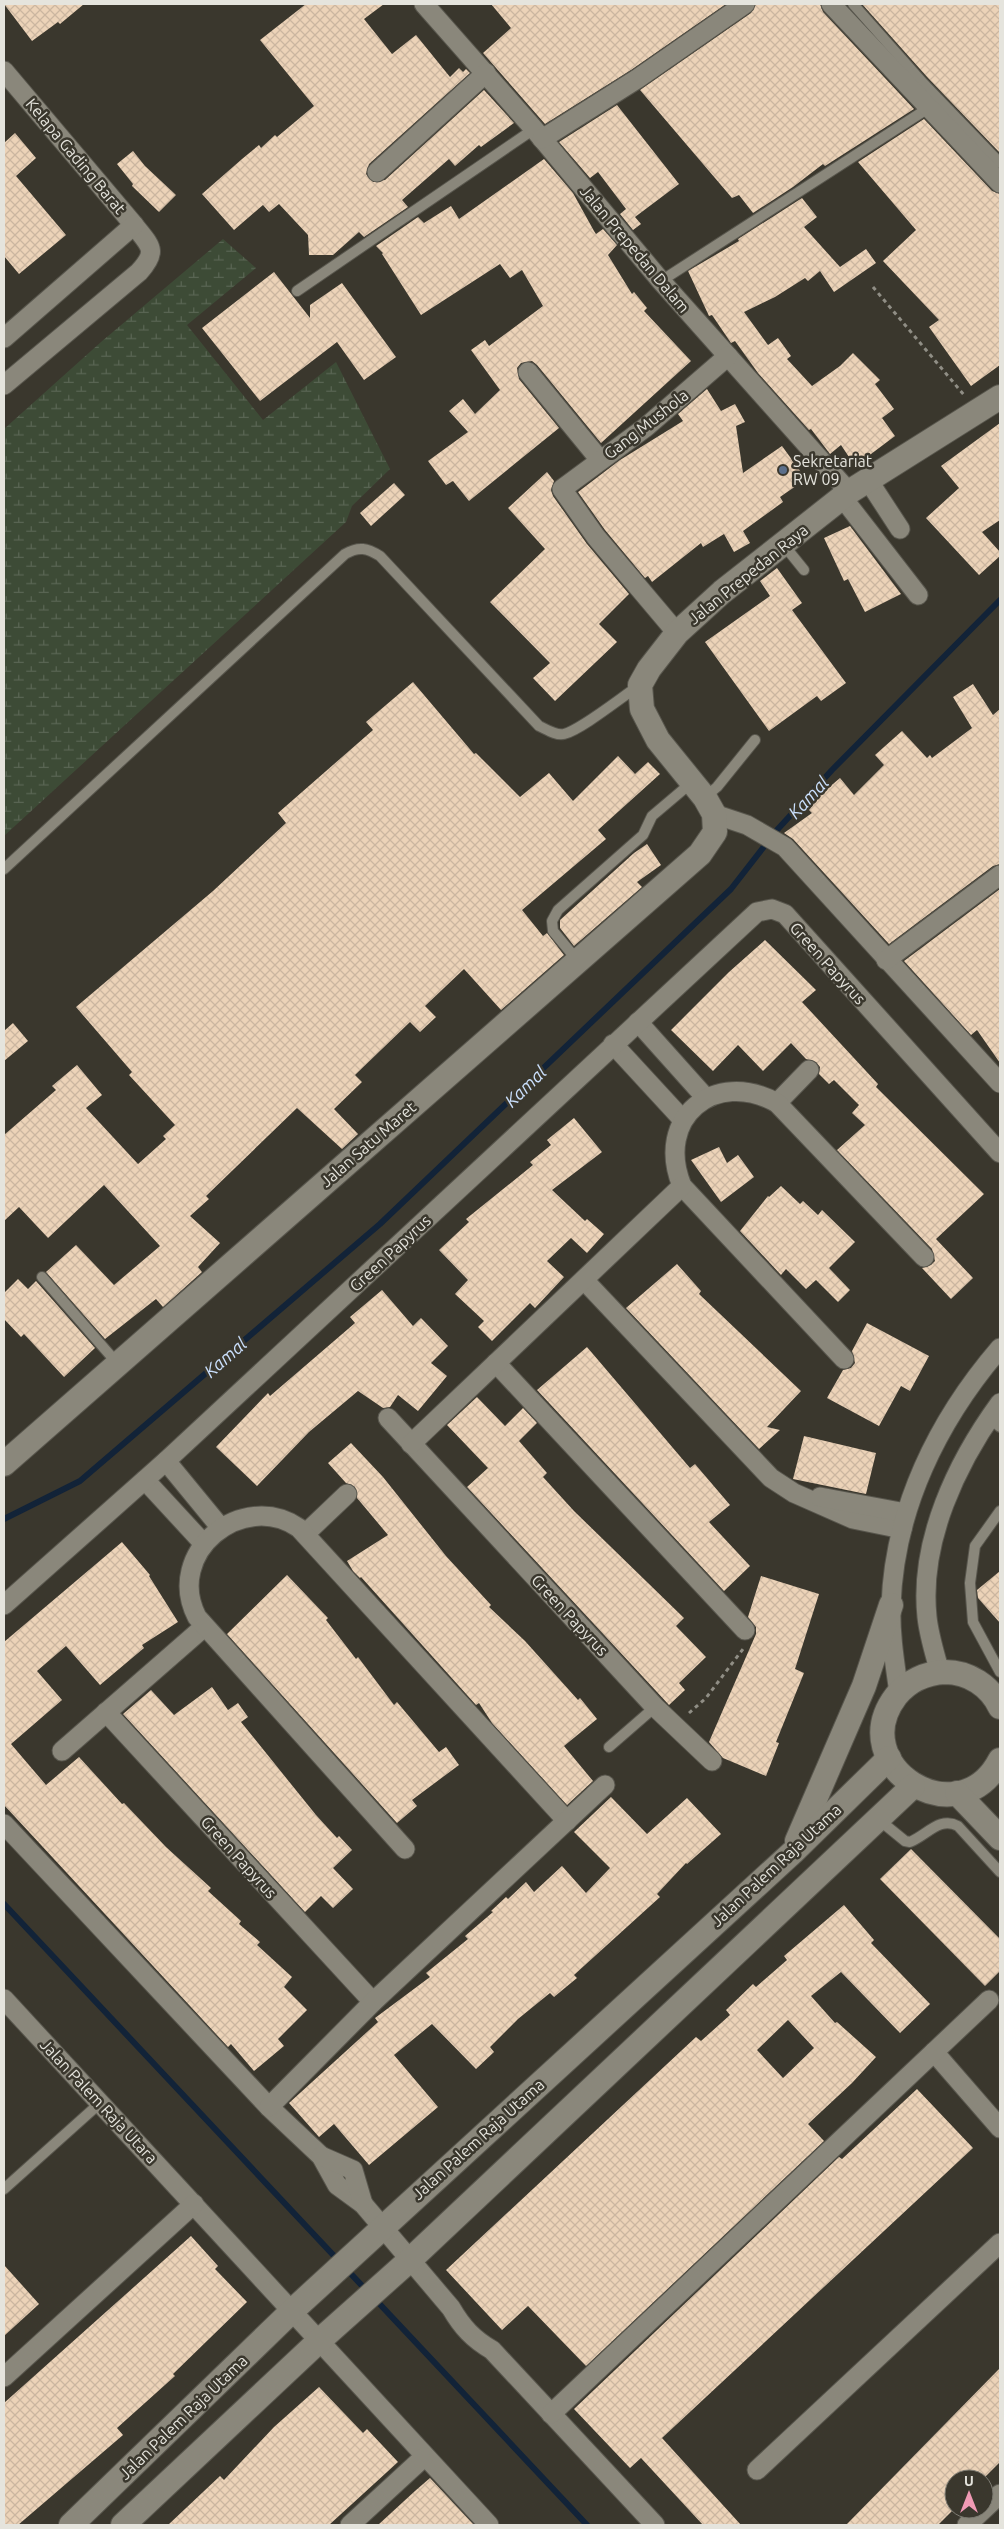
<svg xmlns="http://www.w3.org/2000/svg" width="1004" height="2529" font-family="Ubuntu,sans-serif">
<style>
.wetland{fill:url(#wetland-marsh)}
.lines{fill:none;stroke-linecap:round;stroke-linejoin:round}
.stream{stroke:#122338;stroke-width:6}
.building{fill:url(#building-cross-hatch);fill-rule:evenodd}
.service-casing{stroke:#58564d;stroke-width:12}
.minor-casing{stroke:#58564d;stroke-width:21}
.tertiary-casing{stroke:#58564d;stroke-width:26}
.path{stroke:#908e85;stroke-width:3;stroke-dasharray:4 4;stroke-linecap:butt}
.service{stroke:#8a877b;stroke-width:10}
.minor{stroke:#8a877b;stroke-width:19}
.tertiary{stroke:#8a877b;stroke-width:24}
.service-dot{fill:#5c6f8a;stroke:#3a372d;stroke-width:2}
.labels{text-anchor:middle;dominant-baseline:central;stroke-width:5;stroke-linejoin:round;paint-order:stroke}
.street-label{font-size:16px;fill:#e5e4dd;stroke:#3a372d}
.poi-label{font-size:16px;fill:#e5e4dd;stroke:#3a372d;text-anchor:start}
.water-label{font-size:18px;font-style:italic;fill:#cbe0fd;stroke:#3a372d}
</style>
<defs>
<pattern id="wetland-marsh" width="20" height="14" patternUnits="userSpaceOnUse" patternTransform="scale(1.25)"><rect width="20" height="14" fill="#3d4b36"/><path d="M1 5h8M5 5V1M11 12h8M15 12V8" fill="none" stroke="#596553"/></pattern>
<pattern id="building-cross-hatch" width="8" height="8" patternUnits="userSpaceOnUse" patternTransform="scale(1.25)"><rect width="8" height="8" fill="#ecd3b8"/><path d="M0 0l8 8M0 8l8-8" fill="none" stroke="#cbb6a0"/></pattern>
</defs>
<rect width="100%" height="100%" fill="#3a372d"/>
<path class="wetland" d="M223 239 256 268 187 325 263 420 336 362 390 469 352 506 346 522 4 836V429L101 342Z"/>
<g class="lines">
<g class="stream">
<path d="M4 1519 80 1481 380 1224 731 889 777 830 832 770 1000 600"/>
<path d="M4 1904 367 2291"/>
<path d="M374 2298 587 2525"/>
</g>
</g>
<g class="building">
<path d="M4 4H84L60 24 58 22 32 41Z"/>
<path d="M306 4H384L364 19 392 54 416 35 450 77 459 68 463 72 466 69 470 73 369 164 366 174 373 182 385 180 484 90 514 123 481 147 479 145 455 166 449 159 402 200 408 207 364 237 359 232 333 255H309L308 235 279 204 269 212 263 205 234 230 202 194 242 159 259 145 261 148 275 135 277 137 314 106 260 40Z"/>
<path d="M491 4H726L631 70 545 124 483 53 511 28Z"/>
<path d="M756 4H820L823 12 914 109 825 166 823 164 793 187 753 213 739 195 732 198 640 90 751 13Z"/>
<path d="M862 4H1000V153L928 78Z"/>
<path d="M617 105 679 184 635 217 641 224 633 230 620 214 626 209 598 172 590 178 559 142Z"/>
<path d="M924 119 992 191 1000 194V365L971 386 929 327 939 320 883 261 916 230 858 162Z"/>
<path d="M15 133 36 158 16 176 66 235 19 274 4 256V143Z"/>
<path d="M133 151 145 166 176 195 159 212 132 186 133 184 117 164Z"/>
<path d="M544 159 573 193 594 231 596 234 603 229 617 245 608 255 632 294 634 292 647 308 644 311 691 361 601 443 537 365 532 361 521 363 517 368 519 379 559 428 469 501 453 481 446 485 428 461 468 432 449 411 463 399 475 414 500 390 471 350 485 340 489 346 543 306 522 270 510 278 500 264 421 315 382 254 383 253 376 246 418 217 424 223 451 206 459 219Z"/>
<path d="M802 198 817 217 804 227 840 267 866 249 876 263 834 292 820 271 808 281 805 278 775 297 744 312 768 345 778 338 791 356 787 359 812 386 840 366 853 353 880 380 875 384 894 409 882 418 895 436 855 466 841 445 830 454 811 429 809 430 758 373 735 341 731 343 712 315 709 316 688 271 739 241 738 239Z"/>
<path d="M274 272 310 318V305L342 283 396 357 364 380 337 342 260 401 202 328Z"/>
<path d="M707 389 721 411 735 404 745 422 736 426 743 473 782 446 806 479 780 497 783 502 743 531 750 543 734 552 724 534 703 547 701 543 652 582 648 576 645 578 605 530 578 492 620 460 683 421 678 414Z"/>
<path d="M1000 423V520L982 532 1000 552V556L979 575 926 518 959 488 941 466Z"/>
<path d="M547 472 554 481 551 490 553 496 587 544 629 594 599 624 617 642 555 701 533 678 550 663 490 602 545 549 508 508Z"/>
<path d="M394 483 405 495 371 526 360 513Z"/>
<path d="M850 526 901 594 865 612 848 579 844 581 824 538Z"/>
<path d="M777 568 802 603 792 610 846 683 821 701 817 696 769 731 705 642 770 596 760 581Z"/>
<path d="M413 682 474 754 476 753 520 797 549 773 573 801 618 756 635 774 648 762 660 774 598 830 606 839 522 910 543 936 547 933 564 955 501 1010 464 969 425 1006 436 1017 420 1032 410 1022 355 1075 362 1082 334 1109 358 1134 342 1149 297 1108 206 1196 209 1199 190 1216 220 1243 198 1267 202 1272 163 1307 156 1299 105 1339 46 1272 76 1245 114 1285 160 1246 104 1185 48 1238 19 1207 4 1221V1135L56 1090 52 1086 77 1065 102 1095 86 1108 138 1164 166 1139 163 1136 175 1125 129 1075 132 1072 76 1007 213 891 286 823 278 813 373 730 366 722Z"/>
<path d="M973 684 993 715 1000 709V864L993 866 889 944 793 839 784 833 812 813 806 807 840 778 854 795 884 765 875 755 902 731 927 758 930 755 932 758 972 728 953 697Z"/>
<path d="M647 844 661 865 637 882 642 887 574 946 560 928V920L634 853Z"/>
<path d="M1000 889V1063L977 1030 971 1035 904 961Z"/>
<path d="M765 940 816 990 802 1002 878 1084 876 1087 984 1194 936 1239 973 1278 951 1299 922 1268 931 1265 935 1261 932 1249 837 1150 865 1125 852 1113 859 1105 834 1080 829 1084 819 1074 820 1067 816 1062 806 1059 791 1043 763 1071 738 1045 713 1071 671 1030 729 972Z"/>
<path d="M13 1023 28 1041 4 1061V1031Z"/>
<path d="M574 1118 602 1152 552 1190 585 1221 587 1219 604 1234 587 1253 571 1238 547 1261 564 1277 535 1308 530 1303 492 1341 478 1327 484 1321 455 1294 468 1280 439 1250 469 1222 466 1219 533 1165 530 1162 551 1145 547 1140Z"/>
<path d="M719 1147 727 1163 738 1155 754 1177 721 1202 691 1160Z"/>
<path d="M781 1186 800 1204 803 1201 818 1215 822 1210 855 1242 829 1268 850 1290 838 1302 816 1280 806 1289 786 1269 781 1275 740 1231 768 1196 769 1197Z"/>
<path d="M677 1264 701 1291 699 1294 801 1391 767 1427 780 1430 759 1449 626 1308Z"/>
<path d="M18 1279 28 1289 36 1281 95 1348 64 1377 24 1334 21 1337 4 1319V1293Z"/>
<path d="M382 1290 413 1326 421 1318 448 1346 431 1363 447 1376 418 1411 398 1395 390 1407 383 1408 358 1391 309 1432 257 1486 216 1447 268 1393 270 1396 355 1323 350 1317Z"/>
<path d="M867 1323 929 1356 910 1391 901 1386 879 1426 827 1398 843 1370 851 1368 855 1363 852 1351Z"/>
<path d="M587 1347 690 1468 695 1464 730 1505 709 1522 750 1566 724 1591 537 1390Z"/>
<path d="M477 1397 505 1426 523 1408 537 1423 519 1441 547 1473 543 1477 574 1511 684 1618 676 1626 706 1657 679 1683 685 1690 669 1705 467 1487 488 1468 447 1425Z"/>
<path d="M804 1436 876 1453 866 1494 793 1479Z"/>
<path d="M351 1443 383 1477 446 1556 491 1605 489 1607 525 1641 578 1700 580 1698 597 1719 564 1746 593 1781 567 1805 492 1723 479 1703 476 1705 361 1577 360 1578 353 1571 347 1561 388 1535 357 1498 355 1487 346 1483 328 1463Z"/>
<path d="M122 1542 150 1575 149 1576 178 1622 142 1645 144 1648 100 1685 66 1646 37 1671 62 1700 11 1744 46 1785 79 1757 122 1804 124 1803 166 1847 211 1888 208 1891 241 1921 239 1924 260 1942 257 1945 292 1977 284 1987 307 2010 278 2039 284 2046 254 2071 231 2044 228 2047 4 1805V1642Z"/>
<path d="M1000 1571V1623L978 1598 977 1590Z"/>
<path d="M287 1575 328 1618 326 1620 356 1659 358 1657 394 1705 397 1702 439 1752 446 1747 459 1765 412 1800 417 1806 397 1823 227 1634Z"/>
<path d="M761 1576 819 1594 795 1669 804 1673 776 1742 779 1743 766 1776 723 1758 709 1742 756 1634V1627L748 1617Z"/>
<path d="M212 1687 228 1710 238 1703 248 1717 241 1722 316 1815 337 1838 339 1836 352 1850 333 1868 353 1889 333 1908 321 1896 305 1912 123 1714 151 1690 174 1715Z"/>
<path d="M611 1797 647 1834 687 1798 721 1834 687 1864 686 1863 657 1894 660 1897 574 1975 577 1978 554 1997 550 1993 518 2019 490 2047 494 2052 476 2069 432 2024 394 2055 438 2107 369 2165 334 2124 319 2137 289 2103 378 2022 375 2018 430 1977 426 1973 468 1939 465 1936 493 1912 491 1911 506 1897 508 1899 526 1882 534 1892 562 1866 586 1893 610 1868 574 1832Z"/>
<path d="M911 1849 1000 1939V1971L985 1986 880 1879Z"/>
<path d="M844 1905 874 1940 871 1943 930 2004 900 2033 841 1972 811 1996 835 2023 837 2022 876 2057 852 2083 808 2124 824 2141 586 2366 528 2306 502 2330 446 2270 696 2037 701 2041 730 2015 726 2010 753 1984 756 1987 787 1960 784 1956ZM788 2020 814 2048 783 2078 757 2050Z"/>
<path d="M917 2089 973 2148 662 2438 741 2525H703L641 2458 630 2468 574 2409 839 2157 842 2159Z"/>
<path d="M191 2236 218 2266 215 2269 247 2302 173 2374 175 2376 117 2428 123 2435 18 2525H4V2403Z"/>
<path d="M4 2265 39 2304 4 2336Z"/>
<path d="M1000 2368V2462L983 2479H954V2509L938 2525H846Z"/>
<path d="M319 2387 363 2433 367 2429 398 2462 329 2525H168L220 2476 224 2480 274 2427Z"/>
<path d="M430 2478 474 2525H378L415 2491Z"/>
</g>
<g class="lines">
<g class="service-casing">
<g id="service">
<path d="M853 4 923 83 1000 163"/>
<path d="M661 281 930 107"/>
<path d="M297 291 534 129"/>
<path d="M783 544 804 570"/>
<path d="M705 797 717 787 755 740"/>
<path d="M4 869 345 554C359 546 367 548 380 556L539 726C546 729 556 736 564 734 581 730 623 696 640 685"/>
<path d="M577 960 553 931 552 921 558 910 643 835 652 816 691 783"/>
<path d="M42 1277 117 1363"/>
<path d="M989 1418 1000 1427"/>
<path d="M1000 1511 975 1546 970 1583 973 1622 1000 1672"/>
<path d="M609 1747 655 1707"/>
<path d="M878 1819 905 1841 910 1842C927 1835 940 1816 958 1826L1000 1872"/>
<path d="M4 2189 100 2103"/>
</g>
</g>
<g class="minor-casing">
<g id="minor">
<path d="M424 4 534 129 661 281 849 492"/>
<path d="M831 4 1000 183"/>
<path d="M4 71 134 225C150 246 159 250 139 272L4 385"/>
<path d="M542 139 637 79 745 4"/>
<path d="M377 172 486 73"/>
<path d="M4 338 134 225"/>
<path d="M528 372 600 460"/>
<path d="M868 480 900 529"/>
<path d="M842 497 918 595"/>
<path d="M677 633 596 537 562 489 646 427 728 356"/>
<path d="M714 814 747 825 785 847 1000 1083"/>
<path d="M886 960 1000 875"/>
<path d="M638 1022 706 1098"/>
<path d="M613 1044 683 1120"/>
<path d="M777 1103 809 1070"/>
<path d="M584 1280 771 1478 794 1493 853 1519 902 1529"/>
<path d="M844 1359 682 1186C654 1118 715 1068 777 1103L924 1257"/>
<path d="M496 1363 745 1630"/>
<path d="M388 1418 655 1707 712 1761"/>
<path d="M411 1444 682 1186"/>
<path d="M166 1461 221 1528"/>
<path d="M145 1480 204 1544"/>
<path d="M820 1497 906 1513"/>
<path d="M305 1534 347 1494"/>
<path d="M4 1605 166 1461 757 912 772 909 785 914 1000 1153"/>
<path d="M940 1673C935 1654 929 1636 927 1617 919 1541 957 1462 1000 1403"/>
<path d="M899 1693C895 1664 890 1635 891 1606 894 1509 938 1420 1000 1348"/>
<path d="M106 1712 373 2002"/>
<path d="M62 1751 204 1627"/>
<path d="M4 1824 269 2107 321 2156 337 2185 363 2204 451 2308C462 2327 473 2339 492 2350L655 2525"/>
<path d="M405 1849 197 1617C164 1553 242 1489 299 1528L567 1821"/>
<path d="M4 1999 489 2525"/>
<path d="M934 2052 1000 2128"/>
<path d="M269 2107 373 2002 605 1785"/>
<path d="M321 2156 353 2170 363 2204"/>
<path d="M4 2377 194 2204"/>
<path d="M551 2414 989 2000"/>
<path d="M757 2470 1000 2243"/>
<path d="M350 2525 424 2457"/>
<path d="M967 2525 1000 2494"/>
</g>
</g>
<g class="tertiary-casing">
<g id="tertiary">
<path d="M4 1464 700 854 715 832 714 814 705 798 658 740 642 709 640 685 649 669 677 633 722 592 849 492 1000 397"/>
<path d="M1000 1707C990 1686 969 1672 945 1672 926 1673 908 1681 896 1696 843 1766 959 1839 1000 1760"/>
<path d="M957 1793 1000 1838"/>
<path d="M797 1841 864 1686 891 1605"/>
<path d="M71 2525 292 2311 793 1852 889 1758"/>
<path d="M123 2525 319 2341 411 2259 913 1786"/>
</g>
</g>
<g class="path">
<path d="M873 287 964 395"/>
<path d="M689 1713 706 1698 743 1649"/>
</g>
<use href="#service" class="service"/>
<use href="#minor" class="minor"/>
<use href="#tertiary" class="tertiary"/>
</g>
<circle class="service-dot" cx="783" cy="470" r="5"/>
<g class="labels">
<g class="street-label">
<text transform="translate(76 156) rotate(50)">Kelapa Gading Barat</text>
<text transform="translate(635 249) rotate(50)">Jalan Prepedan Dalam</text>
<text transform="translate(646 424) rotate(-38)">Gang Mushola</text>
<text transform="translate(748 574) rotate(-39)">Jalan Prepedan Raya</text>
<text transform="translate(828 963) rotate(48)">Green Papyrus</text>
<text transform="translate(368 1144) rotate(-41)">Jalan Satu Maret</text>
<text transform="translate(390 1253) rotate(-43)">Green Papyrus</text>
<text transform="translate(570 1615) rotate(47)">Green Papyrus</text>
<text transform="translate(239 1857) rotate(48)">Green Papyrus</text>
<text transform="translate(776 1865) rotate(-43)">Jalan Palem Raja Utama</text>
<text transform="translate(99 2101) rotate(47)">Jalan Palem Raja Utara</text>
<text transform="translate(478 2139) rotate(-42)">Jalan Palem Raja Utama</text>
<text transform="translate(183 2417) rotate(-44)">Jalan Palem Raja Utama</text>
</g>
<g class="poi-label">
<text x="793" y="461">Sekretariat<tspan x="793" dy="18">RW 09</tspan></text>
</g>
<g class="water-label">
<text transform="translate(808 797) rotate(-47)">Kamal</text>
<text transform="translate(525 1086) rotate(-44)">Kamal</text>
<text transform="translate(225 1357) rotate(-41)">Kamal</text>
</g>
</g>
<rect width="1004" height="2529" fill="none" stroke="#e5e4dd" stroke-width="10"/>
<g transform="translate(969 2494)"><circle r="24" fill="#3a372d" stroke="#7e7c73"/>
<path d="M0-4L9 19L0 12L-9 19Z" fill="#f09ab4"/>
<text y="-8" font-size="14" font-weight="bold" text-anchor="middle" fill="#e5e4dd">U</text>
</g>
</svg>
